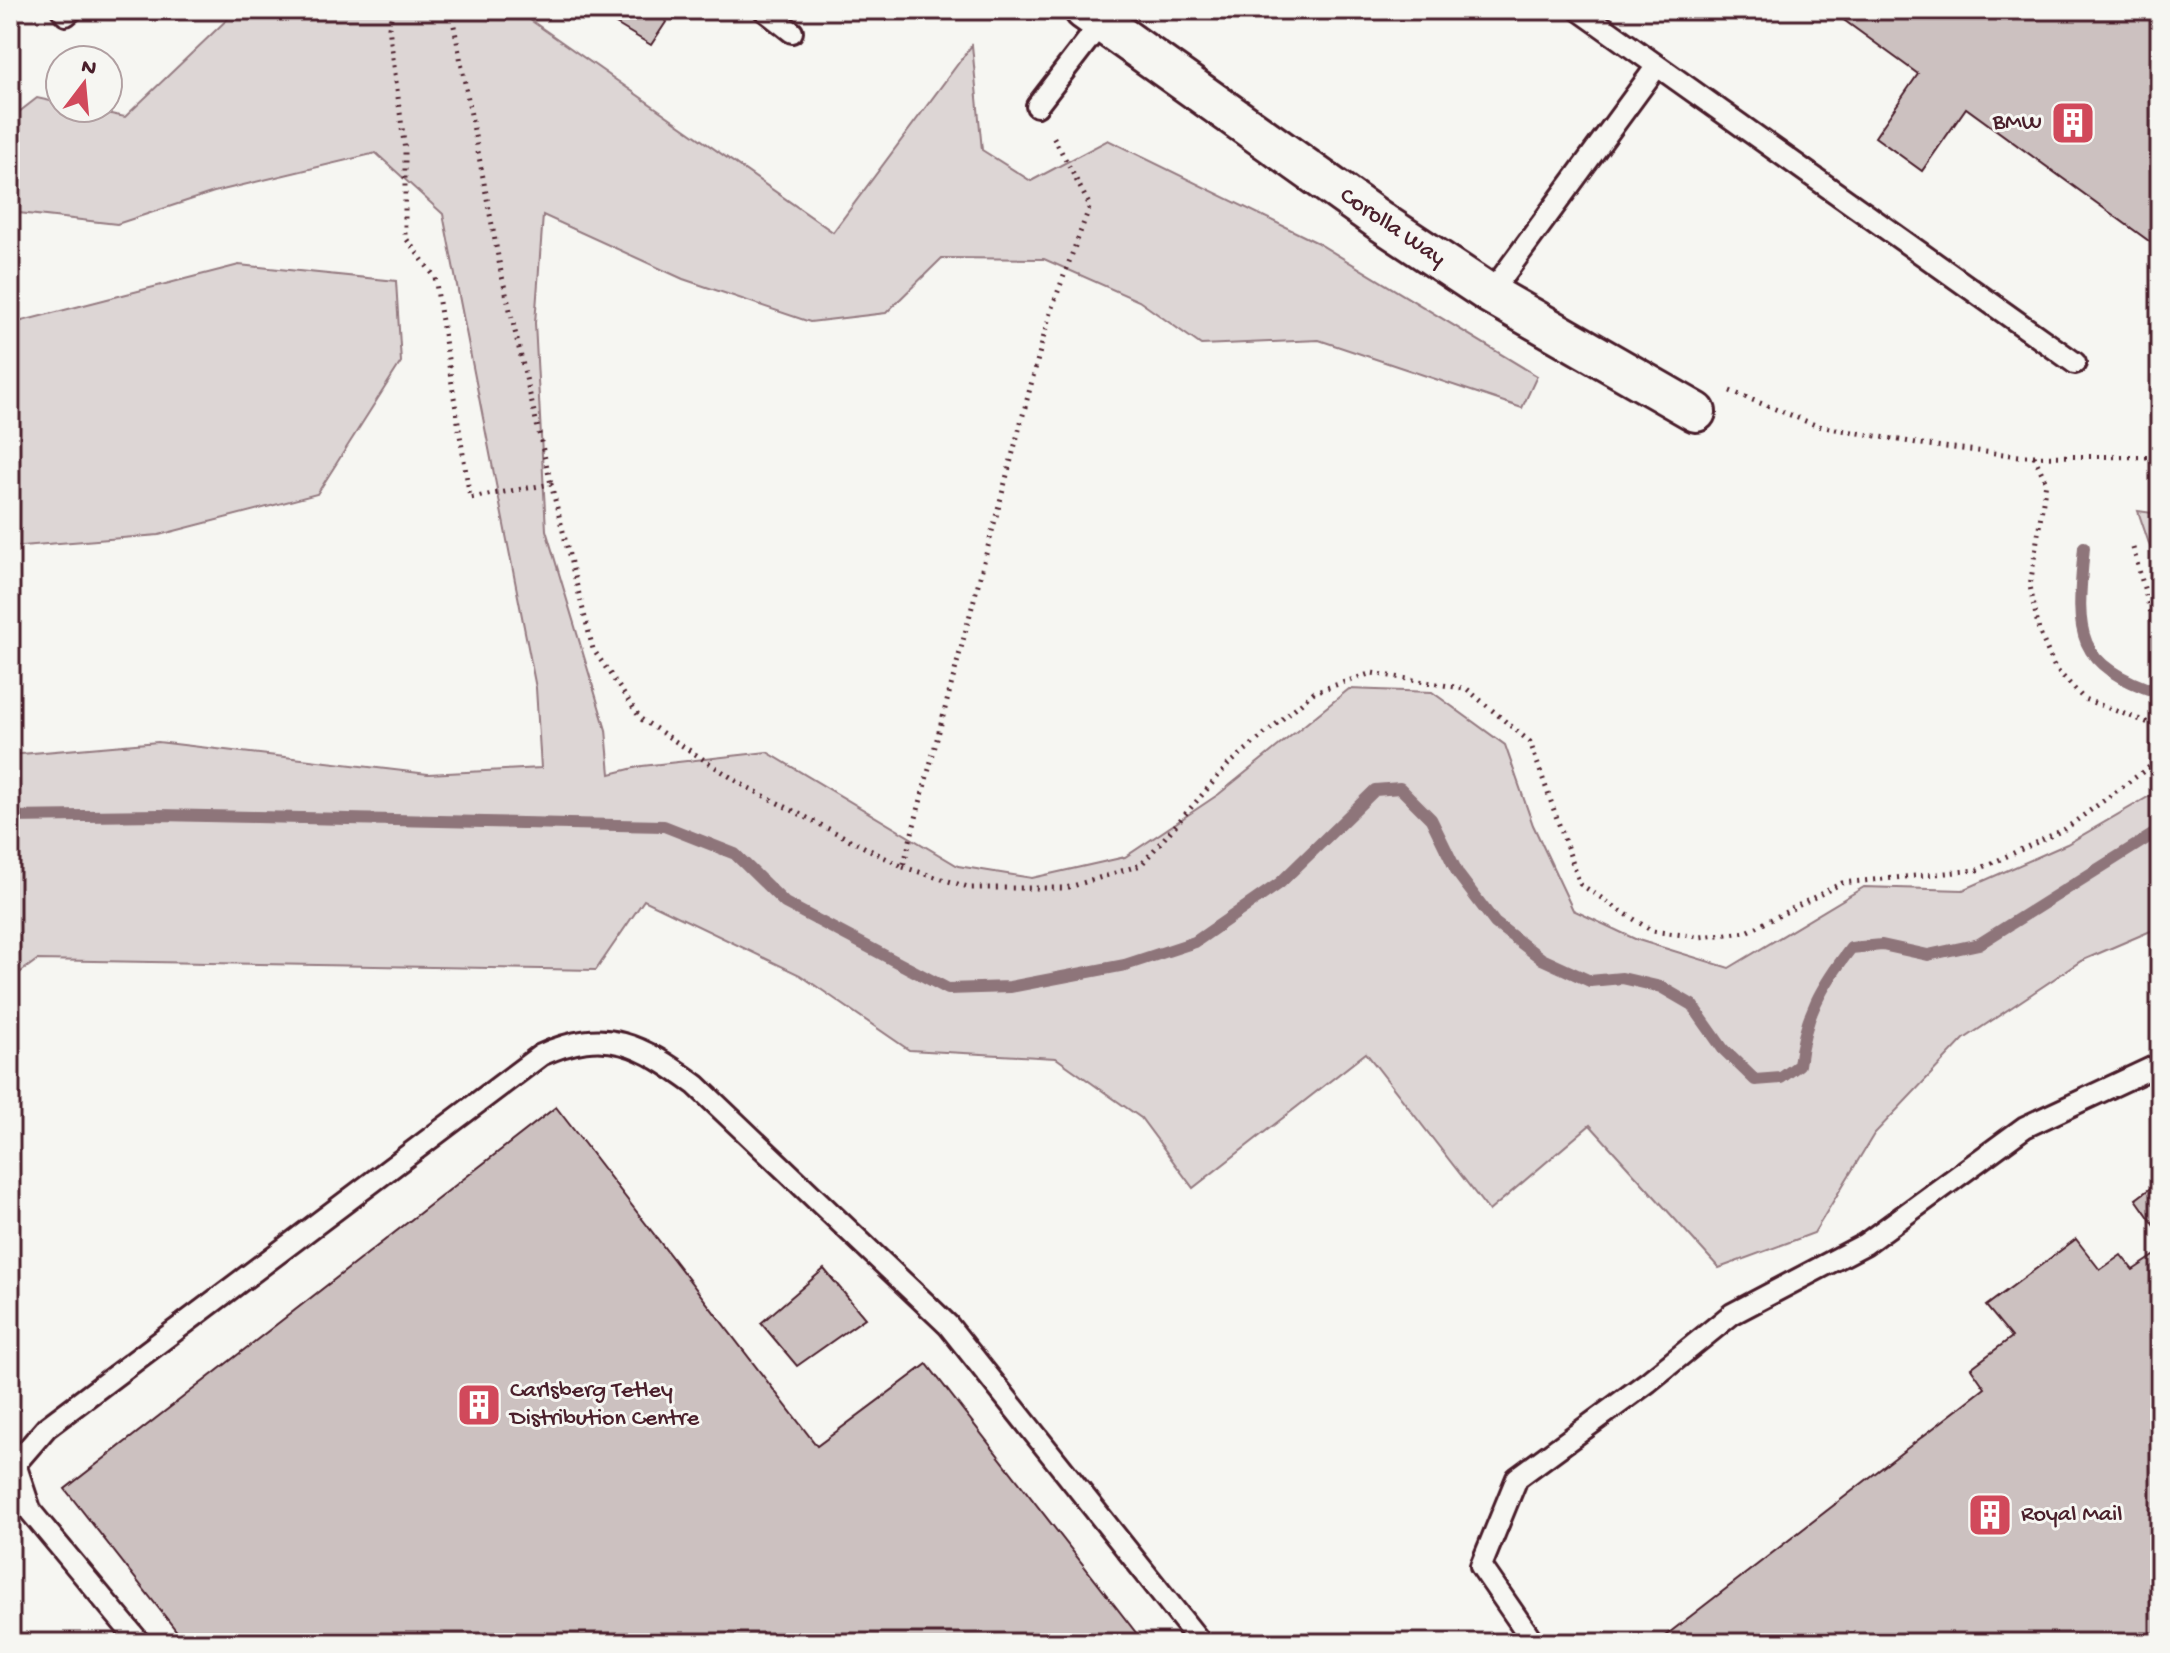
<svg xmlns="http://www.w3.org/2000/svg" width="2170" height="1653" font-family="'Gochi Hand',sans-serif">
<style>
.green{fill:#ddd6d5;stroke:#947a80;stroke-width:2}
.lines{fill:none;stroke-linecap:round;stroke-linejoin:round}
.stream{stroke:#8e747a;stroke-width:12}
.building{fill:#ccc1c0;stroke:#4a1f2b;stroke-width:2}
.service-casing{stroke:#4a1f2b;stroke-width:26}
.minor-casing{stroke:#4a1f2b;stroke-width:44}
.path{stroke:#4a1f2b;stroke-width:5;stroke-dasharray:2 6;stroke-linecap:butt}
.service{stroke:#f6f6f2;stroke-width:20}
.minor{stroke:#f6f6f2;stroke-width:38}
.labels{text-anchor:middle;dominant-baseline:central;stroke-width:6;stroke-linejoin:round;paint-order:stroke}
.poi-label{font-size:24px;fill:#4a1f2b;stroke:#f6f6f2;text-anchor:start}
.street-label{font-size:24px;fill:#4a1f2b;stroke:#f6f6f2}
</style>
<rect width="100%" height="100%" fill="#f6f6f2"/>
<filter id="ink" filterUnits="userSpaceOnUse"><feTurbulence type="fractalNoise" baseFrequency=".0125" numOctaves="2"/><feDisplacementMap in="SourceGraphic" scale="16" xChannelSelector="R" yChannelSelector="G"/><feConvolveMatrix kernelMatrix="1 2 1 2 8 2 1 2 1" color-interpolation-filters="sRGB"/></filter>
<g filter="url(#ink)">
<g class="green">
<path d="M237 10H516L833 232 972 45 982 150 1031 181 1108 140 1316 242 1537 376 1522 408 1319 340 1201 345 1139 301 1044 259 942 258 886 313 810 322 683 279 543 215 535 323 546 530 606 730 610 774 642 766 767 752 958 866 1032 878 1125 857 1219 794 1349 689 1432 692 1505 745 1533 825 1573 910 1635 939 1729 968 1864 887 1963 890 2067 844 2160 790V927L2081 961 1964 1039 1874 1134 1814 1233 1719 1268 1590 1125 1489 1211 1366 1053 1193 1188 1141 1118 1056 1058 909 1050 800 975 644 900 596 970 37 960 10 980V755L158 742 428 774 541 768 536 688 443 214 376 153 214 192 117 224 10 212V119L37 98 60 103V108H82L125 117Z"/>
<path d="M239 265 396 281 401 362 317 494 159 535 10 547V324Z"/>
<path d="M2138 511 2160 514V576Z"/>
</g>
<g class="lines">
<g class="stream">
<path d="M2084 547C2077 630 2070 664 2160 693"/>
<path d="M10 817 159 815 664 826 735 854 785 903 948 989 1010 987 1125 965 1195 942 1280 883 1375 790 1400 788 1431 819 1458 874 1495 923 1542 959 1590 981 1622 978 1661 987 1692 1005 1723 1049 1755 1080 1781 1078 1799 1065C1805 1015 1821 987 1851 948L1882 945 1928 955 1979 944 2160 830"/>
</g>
</g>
<g class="building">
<path d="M618 10H674L651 45 611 21Z"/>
<path d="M1830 10H2160V249L1966 108 1922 171 1875 137 1918 74Z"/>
<path d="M556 1107 817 1446 927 1364 1144 1643H186L65 1489Z"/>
<path d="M2160 1181V1233L2136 1199Z"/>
<path d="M2076 1239 2100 1270 2121 1255 2133 1270 2160 1252V1643H1656L1985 1388 1971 1368 2012 1337 1986 1306Z"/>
<path d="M824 1269 865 1318 797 1366 761 1323Z"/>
</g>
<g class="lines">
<g class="service-casing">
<g id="service">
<path d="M62 10 66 15 72 10"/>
<path d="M764 10 792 32"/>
<path d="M1579 10 2075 363"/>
<path d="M1037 106 1101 23"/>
<path d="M1490 294 1657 66"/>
<path d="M140 1643 31 1512 15 1464 47 1427 541 1055C607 1025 641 1045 696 1085L948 1325 1201 1643"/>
<path d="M1534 1643 1481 1566 1517 1478 1648 1382 1732 1314 1865 1244 2025 1127 2160 1064"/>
</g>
</g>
<g class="minor-casing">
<path id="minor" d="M1084 10 1383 223 1490 294 1696 412"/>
</g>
<g class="path">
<path d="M393 10 389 27 405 151V237L435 277 470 498 551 484 593 649 641 719 743 785 903 867 1050 313 1090 206 1051 132"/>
<path d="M451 10 501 272 551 484"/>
<path d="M1730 391 1818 426 1928 445 2019 456 2160 457"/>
<path d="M2034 456 2046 482 2030 586 2039 631 2055 668 2084 699 2160 727"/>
<path d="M2133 548 2160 646"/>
<path d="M903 867 971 888H1066L1141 865 1228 765 1314 692 1372 673 1467 689 1530 742 1580 884 1652 931 1700 937 1747 932 1842 883 1977 870 2065 829 2160 759"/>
</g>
<use href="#service" class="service"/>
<use href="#minor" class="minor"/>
</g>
</g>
<defs>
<g id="building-square" transform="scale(2.3)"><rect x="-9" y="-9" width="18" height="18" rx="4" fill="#d1495b" stroke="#f6f6f2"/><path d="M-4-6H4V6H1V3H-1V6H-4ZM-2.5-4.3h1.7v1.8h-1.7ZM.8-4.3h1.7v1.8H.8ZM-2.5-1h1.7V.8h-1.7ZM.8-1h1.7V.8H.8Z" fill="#fff"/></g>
</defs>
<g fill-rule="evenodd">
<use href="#building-square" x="2073" y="123"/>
<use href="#building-square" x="479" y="1405"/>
<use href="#building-square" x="1990" y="1515"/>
</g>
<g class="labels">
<g class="poi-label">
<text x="2042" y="123" text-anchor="end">BMW</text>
<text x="510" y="1391">Carlsberg Tetley<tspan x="510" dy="28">Distribution Centre</tspan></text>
<text x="2021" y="1515">Royal Mail</text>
</g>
<g class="street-label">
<text transform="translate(1392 228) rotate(34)">Corolla Way</text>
</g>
</g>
<rect width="2170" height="1653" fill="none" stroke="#f6f6f2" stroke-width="40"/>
<rect x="20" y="20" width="2130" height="1613" fill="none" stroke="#4a1f2b" stroke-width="3" filter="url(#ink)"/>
<g transform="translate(84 84) rotate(16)"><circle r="38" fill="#f6f6f2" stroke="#b1a0a2" stroke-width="2"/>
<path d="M0-6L14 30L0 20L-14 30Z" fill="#d1495b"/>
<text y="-12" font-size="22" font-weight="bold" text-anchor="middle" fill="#4a1f2b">N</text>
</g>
</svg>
